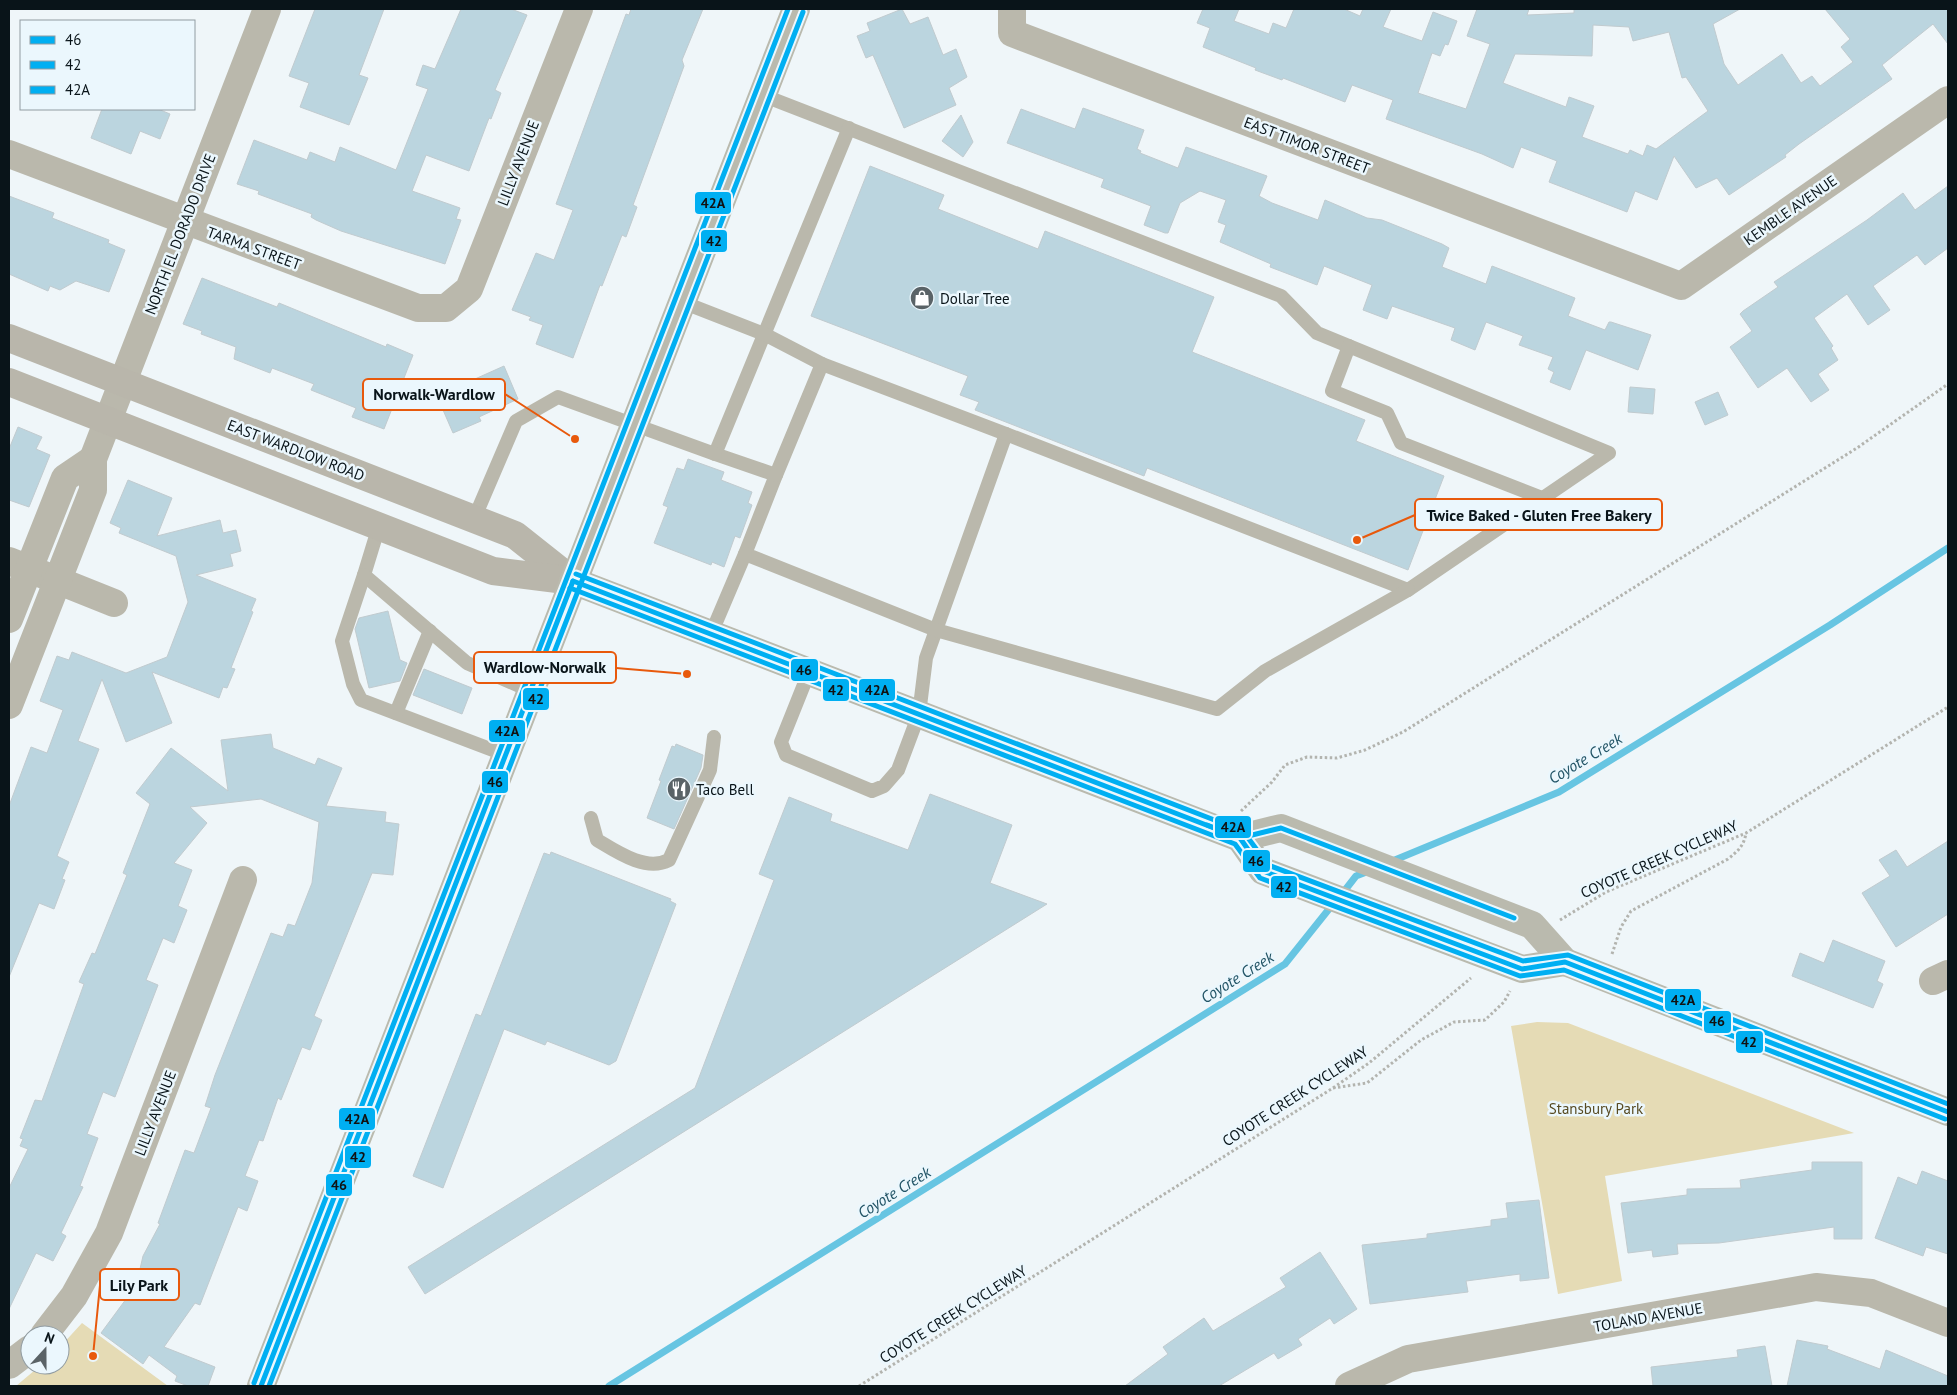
<svg xmlns="http://www.w3.org/2000/svg" width="1957" height="1395" font-family="'PT Sans',sans-serif">
<style>
.green{fill:#e5dbb5}
.lines{fill:none;stroke-linecap:round;stroke-linejoin:round}
.stream{stroke:#67c5e2;stroke-width:7}
.building{fill:#bbd5df;stroke:#c1cbcf;fill-rule:evenodd}
.path{stroke:#b3b4af;stroke-width:3;stroke-dasharray:2.5 2.5;stroke-linecap:butt}
.lane{stroke:#bab8ac;stroke-width:14}
.street{stroke:#bab8ac;stroke-width:28}
.secondary{stroke:#b9b6ab;stroke-width:28}
.primary{stroke:#babaae;stroke-width:28}
.primary-bridge{stroke:#babaae;stroke-width:28}
.bus-1-casing{stroke:#ebf7fd;stroke-width:9}
.bus-2-casing{stroke:#ebf7fd;stroke-width:9}
.bus-3-casing{stroke:#ebf7fd;stroke-width:9}
.bus-1{stroke:#00aff2;stroke-width:5}
.bus-2{stroke:#00aff2;stroke-width:5}
.bus-3{stroke:#00aff2;stroke-width:5}
.labels{text-anchor:middle;dominant-baseline:central;stroke-width:5;stroke-linejoin:round;paint-order:stroke}
.street-label{font-size:15px;fill:#091419;stroke:#ebf7fd}
.poi-label{font-size:15px;fill:#091419;stroke:#ebf7fd;text-anchor:start}
.park-label{font-size:15px;fill:#574a21;stroke:#ebf7fd}
.water-label{font-size:16px;font-style:italic;fill:#225466;stroke:#ebf7fd}
.leader{fill:none;stroke:#e8590c;stroke-width:2}
.callout-dot{fill:#e8590c;stroke:#ebf7fd;stroke-width:2}
.callout{fill:#ebf7fd;stroke:#e8590c;stroke-width:2}
.callout-label{font-size:16px;text-anchor:middle;font-weight:bold;fill:#091419}
.line-badge{stroke:#ebf7fd;stroke-width:2}
.pale-badge-label{font-size:14px;text-anchor:middle;font-weight:bold;fill:#111}
</style>
<rect width="100%" height="100%" fill="#eff6f9"/>
<g class="green">
<path d="M1537 1022 1568 1023 1854 1133 1605 1176 1622 1281 1558 1294 1511 1026Z"/>
<path d="M82 1323 168 1386H16L41 1365H60V1347Z"/>
</g>
<g class="lines">
<g class="stream">
<path d="M1390 862 1559 792 1830 625 1948 548"/>
<path d="M1342 894 1356 876 1369 871"/>
<path d="M609 1386 1285 964 1333 904"/>
</g>
</g>
<g class="building">
<path d="M315 9H384L359 75 368 78 349 125 300 107 309 83 289 76Z"/>
<path d="M461 9H511L527 15 495 90 501 93 491 119 489 118 469 171 426 155 412 191 460 208 456 219 461 220 445 264 341 231 316 220 311 217 312 214 258 194 259 191 237 184 254 140 307 160 310 152 335 162 340 147 396 170 428 89 416 85 423 65 435 69Z"/>
<path d="M631 9H703L682 60 684 66 633 205 637 207 626 237 622 235 602 286 600 285 573 358 536 344 543 325 529 320 531 317 512 310 536 253 554 260 573 210 556 204 626 14 629 15Z"/>
<path d="M902 9 910 24 928 17 943 55 956 49 967 77 949 88 956 105 904 128 873 55 866 58 857 36 870 31 867 23Z"/>
<path d="M1203 9H1239L1234 21 1269 34 1273 23 1286 28 1294 9H1344L1360 16 1363 9H1391L1383 27 1422 41 1433 12 1457 21 1448 45 1445 44 1440 56 1432 53 1418 93 1466 109 1490 44 1467 36 1477 9H1529L1527 15 1574 13V9H1740L1713 24 1724 64 1738 85 1782 54 1801 83 1812 76 1820 86 1853 62 1841 47 1850 39 1825 9H1948V44L1933 24 1882 65 1892 79 1799 144 1785 155 1786 157 1729 195 1717 178 1696 188 1674 156 1657 200 1635 191 1627 212 1549 182 1557 161 1521 147 1513 168 1482 154 1386 119 1393 100 1352 85 1345 102 1283 78 1282 80 1255 70 1256 68 1203 47 1210 28 1197 23ZM1593 25 1629 27 1633 41 1669 32 1682 78 1686 77 1708 111 1656 149 1647 145 1643 156 1630 150 1628 154 1582 137 1594 106 1569 97 1566 107 1503 83 1515 54 1592 56Z"/>
<path d="M1083 108 1144 130 1137 149 1141 151 1140 153 1178 168 1186 147 1267 176 1259 196 1272 203 1318 220 1325 200 1367 218 1382 220 1442 244 1449 248 1442 267 1486 284 1492 266 1575 298 1568 316 1605 330 1609 322H1611L1651 335 1638 370 1586 350 1570 390 1550 382 1554 372 1548 369 1553 357 1519 345 1523 336 1486 322 1475 350 1451 340 1455 328 1392 306 1387 319 1363 310 1372 285 1324 266 1317 285 1270 267 1271 264 1220 242 1226 225 1218 222 1226 200 1200 191 1180 203 1168 233H1165L1144 225 1151 206 1101 187 1104 179 1007 143 1021 109 1075 129Z"/>
<path d="M102 109H158L170 114 160 139 140 131 131 154 91 138Z"/>
<path d="M961 115 973 142 963 157 942 141Z"/>
<path d="M870 166 944 195 938 209 1038 249 1045 231 1214 297 1192 352 1365 420 1356 441 1444 476 1408 570 1147 468 1144 476 975 410 979 402 960 395 968 376 811 316Z"/>
<path d="M1948 186V248L1925 265 1917 255 1873 286 1890 310 1868 325 1847 294 1814 318 1833 346 1831 348 1838 360 1818 374 1829 390 1811 402 1787 368 1758 388 1730 347 1752 331 1740 314 1743 311 1778 287 1774 282 1867 220 1903 193 1915 210Z"/>
<path d="M9 196 54 213 52 218 109 240 108 243 125 250 109 292 76 281 60 290 50 286 48 291 9 274Z"/>
<path d="M202 278 277 307 279 303 386 347 387 344 413 355 384 429 352 417 356 408 311 390 314 384 272 368 270 373 234 359 236 347 201 334 202 331 183 324Z"/>
<path d="M504 366 518 399 479 417 481 421 453 433 437 396Z"/>
<path d="M1630 387 1655 389 1653 414 1628 412Z"/>
<path d="M1718 392 1728 415 1705 425 1695 402Z"/>
<path d="M18 427 42 437 36 449 50 455 29 507 9 500V449Z"/>
<path d="M688 459 724 472 721 480 752 492 748 503 752 505 740 538 735 536 724 567 712 562 711 565 654 543 668 507 663 505 677 468 684 470Z"/>
<path d="M128 480 172 498 157 536 220 520 223 533 236 530 241 551 230 554 233 566 196 575 256 599 251 611 253 612 231 668 235 669 227 688 223 687 219 698 152 672 172 723 126 742 102 679 78 741 99 749 57 856 69 862 62 879 65 880 54 909 39 903 9 977V806L31 747 47 753 63 710 40 701 57 656 69 660 72 652 126 673 167 657 188 602 176 556 119 533 121 528 110 523Z"/>
<path d="M388 611 400 660 407 663 400 681 369 688 355 629 359 618Z"/>
<path d="M424 669 472 688 462 714 413 695Z"/>
<path d="M271 734 273 748 315 765 318 758 342 768 326 806 386 812 385 822 399 824 393 875 372 873 314 1016 322 1020 310 1050 302 1047 281 1100 278 1098 263 1141 259 1140 245 1176 258 1181 247 1211 238 1207 200 1305 195 1303 164 1347 215 1367 208 1386H188L175 1381 177 1376 149 1355 143 1364 101 1333 146 1272 140 1269 143 1256 160 1224 158 1223 185 1150 194 1153 211 1108 205 1106 215 1075 271 933 283 937 288 924 295 926 312 883 319 822 261 799 190 807 207 823 174 863 192 870 178 906 187 910 174 943 163 938 146 980 158 985 148 1011 115 1097 103 1092 87 1134 98 1138 80 1186 83 1187 61 1233 66 1236 53 1261 36 1253 9 1309V1188L28 1149 20 1146 23 1139 20 1138 35 1100 42 1101 84 984 79 982 92 953 95 954 127 875 123 873 150 804 136 793 171 748 228 791 221 740Z"/>
<path d="M676 744 703 755 701 768 674 829 647 818 661 781 659 780 672 746 675 747Z"/>
<path d="M930 794 1012 825 990 883 1047 904 425 1294 408 1267 695 1088 774 880 759 874 789 797 832 814 830 821 908 850Z"/>
<path d="M1948 841V914L1896 947 1862 893 1890 876 1879 860 1896 850 1907 867Z"/>
<path d="M551 852 671 899 670 901 676 904 616 1061 609 1065 547 1041 545 1045 504 1029 443 1188 413 1176 476 1014 481 1016 544 853 550 855Z"/>
<path d="M1833 940 1885 961 1877 981 1883 984 1873 1008 1792 976 1800 953 1824 963Z"/>
<path d="M1812 1162H1862V1239H1834V1227L1719 1243 1677 1244 1678 1254 1653 1257 1652 1250 1628 1253 1621 1203 1687 1195V1189L1741 1188 1740 1180 1812 1170Z"/>
<path d="M1922 1171 1948 1181V1254L1926 1247 1923 1256 1875 1238 1898 1177 1917 1185Z"/>
<path d="M1539 1200 1549 1278 1520 1281V1274L1466 1281 1468 1292 1370 1304 1362 1245 1427 1238V1234L1491 1226V1220L1508 1218 1506 1203Z"/>
<path d="M1320 1252 1357 1309 1334 1324 1330 1318 1298 1339 1302 1345 1278 1359 1274 1353 1219 1386H1125L1168 1354 1163 1347 1204 1318 1213 1331 1286 1287 1280 1278Z"/>
<path d="M1797 1340 1828 1346 1827 1349 1880 1369 1886 1350 1948 1376V1386H1787Z"/>
<path d="M1765 1346 1772 1386H1653L1651 1367 1738 1357 1737 1350Z"/>
</g>
<g class="lines">
<g class="path">
<path d="M1241 811 1272 782 1285 765 1307 757 1337 758 1365 750 1403 732 1857 448 1948 384"/>
<path d="M1560 920 1606 892 1746 833 1948 707"/>
<path d="M1612 954 1621 927 1631 911 1728 859C1738 851 1744 846 1746 833"/>
<path d="M1333 1088 1367 1083 1421 1040 1454 1022 1485 1020 1504 1002 1510 991"/>
<path d="M859 1386 1333 1088 1369 1063 1471 978"/>
</g>
<g class="lane">
<path d="M762 95 1281 296 1317 333 1609 453 1408 590 1006 434 926 658 919 714 898 770 884 786 872 791 786 755 781 742 809 672"/>
<path d="M849 128 715 454 776 475 745 554 936 630 1217 709 1265 671 1408 590"/>
<path d="M682 302 764 334 822 364"/>
<path d="M1349 346 1332 391 1387 413 1401 443 1542 498"/>
<path d="M776 475 822 364 1006 434"/>
<path d="M474 519 516 421 558 397 715 454"/>
<path d="M379 526 364 575 467 663 531 691"/>
<path d="M364 575 342 641 353 684 361 700 506 755"/>
<path d="M711 634 745 554"/>
<path d="M396 713 430 631"/>
<path d="M591 818 597 840C617 852 646 872 669 860L710 770 714 737"/>
</g>
<g class="street">
<path d="M1012 9V33L1681 286 1948 100"/>
<path d="M9 154 418 308H446L469 289 579 9"/>
<path d="M9 561 114 603"/>
<path d="M9 619 65 478 93 459"/>
<path d="M9 705 93 490V459L267 9"/>
<path d="M1933 981 1948 974"/>
<path d="M44 1335 74 1296 109 1233 243 880"/>
<path d="M9 1365 30 1349"/>
<path d="M1349 1386 1408 1359 1816 1287 1871 1293 1948 1323"/>
</g>
<g class="secondary">
<path d="M9 338 515 535 573 581"/>
<path d="M9 382 493 571 573 581"/>
</g>
<g class="primary">
<path d="M573 581 1240 838"/>
<path d="M1565 962 1948 1112"/>
<path d="M261 1386 796 9"/>
</g>
<path class="primary-bridge" d="M1281 828 1532 925 1565 962 1522 969 1263 871 1240 838Z"/>
<g class="bus-1-casing">
<g id="bus-1">
<path d="M573 581 1240 838 1263 871 1522 969 1565 962 1948 1112"/>
<path d="M1207 825 1240 838 1281 828 1514 918"/>
<path d="M261 1386 573 581"/>
</g>
</g>
<g class="bus-2-casing">
<g id="bus-2">
<path d="M570 588 1235 844 1260 878 1520 976 1564 970 1945 1119"/>
<path d="M269 1386 803 12"/>
</g>
</g>
<g class="bus-3-casing">
<g id="bus-3">
<path d="M576 574 1243 831 1268 865 1523 961 1568 955 1948 1104"/>
<path d="M254 1383 788 9"/>
</g>
</g>
<use href="#bus-1" class="bus-1"/>
<use href="#bus-2" class="bus-2"/>
<use href="#bus-3" class="bus-3"/>
</g>
<defs>
<g id="shop-disc" transform="scale(1.25)"><circle r="9.5" fill="#5a6367" stroke="#ebf7fd"/><path d="M-5-2.5h2.3a2.7 3.5 0 0 1 5.4 0H5L5.5 6h-11ZM-1.5-2.5h3a1.5 2.3 0 0 0-3 0Z" fill="#fff"/></g>
<g id="restaurant-disc" transform="scale(1.25)"><circle r="9.5" fill="#5a6367" stroke="#ebf7fd"/><path d="M-5-6h1v4h1v-4h1v4h1v-4h1v5L-1.5 .5V6h-2V.5L-5-1ZM5-6V6H3V1.5H1.5Q1.5-4 5-6Z" fill="#fff"/></g>
</defs>
<g fill-rule="evenodd">
<use href="#shop-disc" x="922" y="298"/>
<use href="#restaurant-disc" x="679" y="789"/>
</g>
<g class="labels">
<g class="street-label">
<text transform="translate(1307 145) rotate(21)">EAST TIMOR STREET</text>
<text transform="translate(518 163) rotate(-69)">LILLY AVENUE</text>
<text transform="translate(1790 210) rotate(-35)">KEMBLE AVENUE</text>
<text transform="translate(180 234) rotate(-69)">NORTH EL DORADO DRIVE</text>
<text transform="translate(254 248) rotate(20)">TARMA STREET</text>
<text transform="translate(296 450) rotate(21)">EAST WARDLOW ROAD</text>
<text transform="translate(1659 859) rotate(-24)">COYOTE CREEK CYCLEWAY</text>
<text transform="translate(1295 1096) rotate(-33)">COYOTE CREEK CYCLEWAY</text>
<text transform="translate(155 1113) rotate(-69)">LILLY AVENUE</text>
<text transform="translate(953 1314) rotate(-32)">COYOTE CREEK CYCLEWAY</text>
<text transform="translate(1648 1317) rotate(-10)">TOLAND AVENUE</text>
</g>
<g class="poi-label">
<text x="940" y="298">Dollar Tree</text>
<text x="696" y="789">Taco Bell</text>
</g>
<g class="park-label">
<text x="1596" y="1108">Stansbury Park</text>
</g>
<g class="water-label">
<text transform="translate(1585 758) rotate(-31)">Coyote Creek</text>
<text transform="translate(1237 977) rotate(-32)">Coyote Creek</text>
<text transform="translate(894 1192) rotate(-32)">Coyote Creek</text>
</g>
</g>
<path class="leader" d="M575 439L505 394M1357 540L1415 515M687 674L616 668M93 1356L100 1285"/>
<g class="callout-dot">
<circle cx="575" cy="439" r="5"/>
<circle cx="1357" cy="540" r="5"/>
<circle cx="687" cy="674" r="5"/>
<circle cx="93" cy="1356" r="5"/>
</g>
<g class="callout">
<rect x="363" y="379" width="142" height="31" rx="5"/>
<rect x="1415" y="499" width="247" height="31" rx="5"/>
<rect x="474" y="652" width="142" height="31" rx="5"/>
<rect x="100" y="1269" width="79" height="31" rx="5"/>
</g>
<g class="callout-label">
<text x="434" y="400">Norwalk-Wardlow</text>
<text x="1539" y="521">Twice Baked - Gluten Free Bakery</text>
<text x="545" y="673">Wardlow-Norwalk</text>
<text x="139" y="1291">Lily Park</text>
</g>
<g class="line-badge">
<rect x="694" y="191" width="38" height="24" rx="5" fill="#00aff2"/>
<rect x="700" y="229" width="28" height="24" rx="5" fill="#00aff2"/>
<rect x="790" y="658" width="29" height="24" rx="5" fill="#00aff2"/>
<rect x="858" y="678" width="38" height="24" rx="5" fill="#00aff2"/>
<rect x="822" y="678" width="28" height="24" rx="5" fill="#00aff2"/>
<rect x="522" y="687" width="28" height="24" rx="5" fill="#00aff2"/>
<rect x="488" y="719" width="38" height="24" rx="5" fill="#00aff2"/>
<rect x="481" y="770" width="28" height="24" rx="5" fill="#00aff2"/>
<rect x="1214" y="815" width="38" height="24" rx="5" fill="#00aff2"/>
<rect x="1242" y="849" width="29" height="24" rx="5" fill="#00aff2"/>
<rect x="1270" y="875" width="28" height="24" rx="5" fill="#00aff2"/>
<rect x="1664" y="988" width="38" height="24" rx="5" fill="#00aff2"/>
<rect x="1703" y="1010" width="29" height="24" rx="5" fill="#00aff2"/>
<rect x="1735" y="1030" width="29" height="24" rx="5" fill="#00aff2"/>
<rect x="338" y="1107" width="38" height="24" rx="5" fill="#00aff2"/>
<rect x="344" y="1145" width="28" height="24" rx="5" fill="#00aff2"/>
<rect x="325" y="1173" width="28" height="24" rx="5" fill="#00aff2"/>
</g>
<g class="pale-badge-label">
<text x="713" y="208">42A</text>
<text x="714" y="246">42</text>
<text x="804" y="675">46</text>
<text x="877" y="695">42A</text>
<text x="836" y="695">42</text>
<text x="536" y="704">42</text>
<text x="507" y="736">42A</text>
<text x="495" y="787">46</text>
<text x="1233" y="832">42A</text>
<text x="1256" y="866">46</text>
<text x="1284" y="892">42</text>
<text x="1683" y="1005">42A</text>
<text x="1717" y="1026">46</text>
<text x="1749" y="1047">42</text>
<text x="357" y="1124">42A</text>
<text x="358" y="1162">42</text>
<text x="339" y="1190">46</text>
</g>
<rect width="1957" height="1395" fill="none" stroke="#091419" stroke-width="20"/>
<rect x="20" y="20" width="175" height="90" fill="#ebf7fd" stroke="#919ca2"/>
<rect x="30" y="36" width="25" height="8" fill="#00aff2" stroke="#919ca2"/>
<text x="65" y="45" font-size="15" fill="#091419">46</text>
<rect x="30" y="61" width="25" height="8" fill="#00aff2" stroke="#919ca2"/>
<text x="65" y="70" font-size="15" fill="#091419">42</text>
<rect x="30" y="86" width="25" height="8" fill="#00aff2" stroke="#919ca2"/>
<text x="65" y="95" font-size="15" fill="#091419">42A</text>
<g transform="translate(45 1350) rotate(21)"><circle r="24" fill="#ebf7fd" stroke="#919ca2"/>
<path d="M0-4L9 19L0 12L-9 19Z" fill="#5a6367"/>
<text y="-8" font-size="14" font-weight="bold" text-anchor="middle" fill="#091419">N</text>
</g>
</svg>
